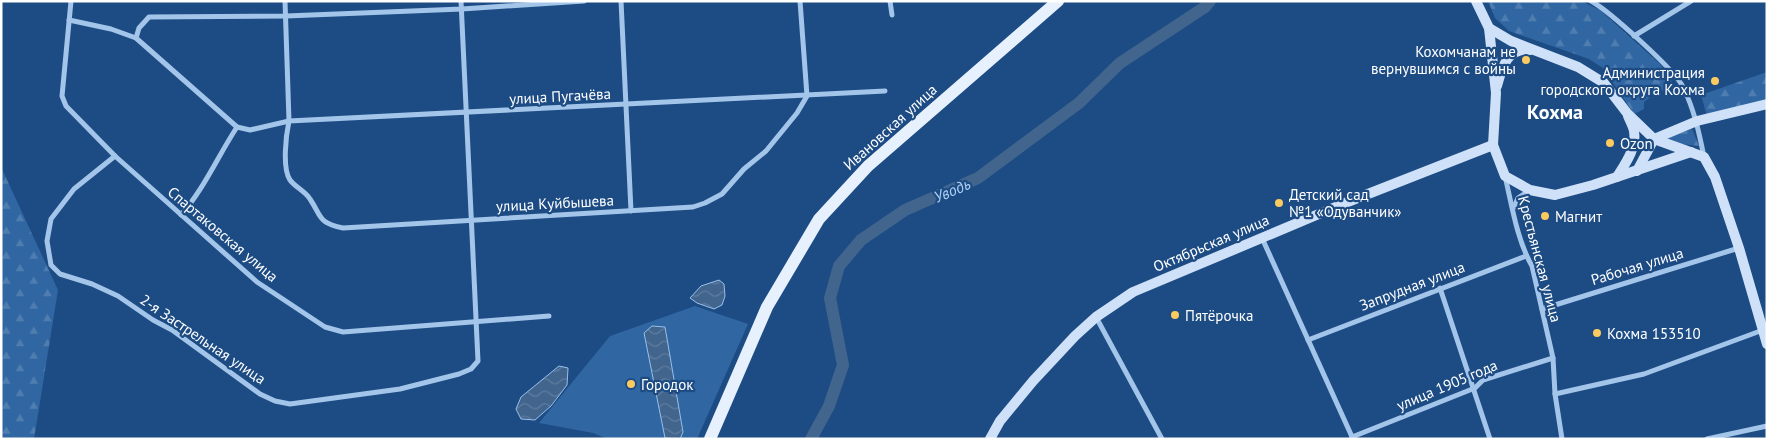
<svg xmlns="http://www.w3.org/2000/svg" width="1768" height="440" font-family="'PT Sans',sans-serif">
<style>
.green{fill:#3066a2}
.forest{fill:url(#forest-firs)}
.water{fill:url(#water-waves);stroke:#96c0ec}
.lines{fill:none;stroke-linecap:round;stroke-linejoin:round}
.river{stroke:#42658e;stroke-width:12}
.street{stroke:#a3c5ea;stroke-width:5}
.secondary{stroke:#cfe1f8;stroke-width:10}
.primary{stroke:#e7f1fe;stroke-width:12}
.poi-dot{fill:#fbcb61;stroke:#1d4c84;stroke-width:2}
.labels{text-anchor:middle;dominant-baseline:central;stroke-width:4.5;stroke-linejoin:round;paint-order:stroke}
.poi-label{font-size:15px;fill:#fff;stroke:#1d4c84;text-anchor:start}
.street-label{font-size:15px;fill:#fff;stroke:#1d4c84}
.water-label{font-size:16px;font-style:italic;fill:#afcff2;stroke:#1d4c84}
.district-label{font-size:20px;font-weight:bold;fill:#fff;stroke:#1d4c84}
</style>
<defs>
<pattern id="forest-firs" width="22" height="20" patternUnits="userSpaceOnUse" patternTransform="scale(1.25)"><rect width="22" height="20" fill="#3066a2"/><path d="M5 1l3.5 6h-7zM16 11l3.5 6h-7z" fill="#4f7db0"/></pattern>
<pattern id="water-waves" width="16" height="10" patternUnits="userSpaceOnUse" patternTransform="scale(1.25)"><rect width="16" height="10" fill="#42658e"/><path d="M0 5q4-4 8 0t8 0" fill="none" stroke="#5e7c9f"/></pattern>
</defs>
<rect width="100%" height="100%" fill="#1d4c84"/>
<path class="green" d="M695 306 748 324 697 439H608L593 433 539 423 610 336Z"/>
<g class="forest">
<path d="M1488 1H1581L1600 10 1661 65 1674 85 1666 93 1660 89 1644 102V109L1634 114 1603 68 1589 59 1509 31 1495 18Z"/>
<path d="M1767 72V99L1707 116 1701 95Z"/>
<path d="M1692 129 1699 146 1680 144 1667 138Z"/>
<path d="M1 167 58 290 34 439H1Z"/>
</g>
<g class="water">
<path d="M719 280 724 284 725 296 722 305 714 309 697 303 690 298 701 286Z"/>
<path d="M652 326 665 327 683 432 680 439 665 438 644 333Z"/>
<path d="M559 366 568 368 567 385 551 406 535 420 521 419 516 409 521 397Z"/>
</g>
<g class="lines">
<path class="river" d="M811 439 829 406 843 365 830 298 839 266 861 240 905 210 978 178 1079 103 1120 63 1205 7 1210 1"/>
<g class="street">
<path d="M71 1 62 96 66 106 115 156 257 282 325 327 343 332 549 316"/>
<path d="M285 1 289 121C286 135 282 168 290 180 295 187 305 191 310 199 322 217 318 223 343 228L693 207 705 203 722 194 744 169 766 151 797 113 807 96 800 1"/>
<path d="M621 1 631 211"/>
<path d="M890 1 892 15"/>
<path d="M1591 1C1608 10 1675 70 1683 87 1694 109 1699 132 1704 157"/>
<path d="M69 20 111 29 136 38 237 127 250 130 289 121 885 91"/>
<path d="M1634 36 1691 1"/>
<path d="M136 38 139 28 149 17 286 16 462 9 584 1"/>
<path d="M115 156 74 189 51 219 47 241 51 265 60 274 92 284 118 296 153 320 172 330 260 394 275 401 290 404 400 389 459 374 471 369 478 361 461 1"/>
<path d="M1505 176C1512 206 1517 240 1532 266L1553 358 1555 394 1562 439"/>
<path d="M1513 209 1518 198 1530 190"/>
<path d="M181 215C204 189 218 156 237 127"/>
<path d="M1262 238 1353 439"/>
<path d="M1440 288 1490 439"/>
<path d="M1542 309 1739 248"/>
<path d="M1096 317 1162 439"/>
<path d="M1308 340 1526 256"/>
<path d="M1555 394 1644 374 1763 330"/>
<path d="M1352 437 1475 388 1483 380 1553 358"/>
<path d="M1707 439 1767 426"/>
</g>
<g class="secondary">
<path d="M1476 1 1489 28 1496 93 1493 145 1505 176 1530 190 1555 195 1593 185 1691 152"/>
<path d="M1489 28 1511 41 1578 67 1604 83 1627 113 1654 139 1704 157 1715 177 1739 248 1767 344"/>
<path d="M1497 86C1502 68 1507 47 1530 50"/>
<path d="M1637 171 1654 139 1697 121 1767 104"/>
<path d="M1617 177C1625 164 1637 148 1634 131 1633 126 1630 121 1628 116"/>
<path d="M990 439 1000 421 1033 381 1075 336 1096 317 1133 292 1345 203 1493 145"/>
</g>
<path class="primary" d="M710 439 767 307 819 219 868 166 1058 1"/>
</g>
<g class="poi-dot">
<circle cx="1526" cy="60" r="5"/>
<circle cx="1715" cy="81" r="5"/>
<circle cx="1610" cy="143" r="5"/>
<circle cx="1279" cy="203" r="5"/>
<circle cx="1545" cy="216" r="5"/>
<circle cx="1175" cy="315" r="5"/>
<circle cx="1597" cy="333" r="5"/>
<circle cx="631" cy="384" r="5"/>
</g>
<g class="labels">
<g class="poi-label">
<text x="1516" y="51" text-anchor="end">Кохомчанам не<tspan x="1516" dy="17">вернувшимся с войны</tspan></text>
<text x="1705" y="72" text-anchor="end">Администрация<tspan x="1705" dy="17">городского округа Кохма</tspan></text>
<text x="1620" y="143">Ozon</text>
<text x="1289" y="194">Детский сад<tspan x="1289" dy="17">№1 «Одуванчик»</tspan></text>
<text x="1555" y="216">Магнит</text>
<text x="1185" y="315">Пятёрочка</text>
<text x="1607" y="333">Кохма 153510</text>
<text x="641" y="384">Городок</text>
</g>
<g class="street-label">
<text transform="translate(560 96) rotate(-3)">улица Пугачёва</text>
<text transform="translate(890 127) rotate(-42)">Ивановская улица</text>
<text transform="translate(555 203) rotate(-3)">улица Куйбышева</text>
<text transform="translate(223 234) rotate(40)">Спартаковская улица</text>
<text transform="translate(1211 243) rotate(-23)">Октябрьская улица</text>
<text transform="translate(1540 259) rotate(75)">Крестьянская улица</text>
<text transform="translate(1637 266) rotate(-17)">Рабочая улица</text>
<text transform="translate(1412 286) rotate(-21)">Запрудная улица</text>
<text transform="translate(203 339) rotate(34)">2-я Застрельная улица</text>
<text transform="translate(1447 385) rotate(-23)">улица 1905 года</text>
</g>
<g class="water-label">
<text transform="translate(952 190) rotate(-23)">Уводь</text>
</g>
<g class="district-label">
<text x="1555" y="112">Кохма</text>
</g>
</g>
<rect width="1768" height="440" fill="none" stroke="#ffffff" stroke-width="5"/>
</svg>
